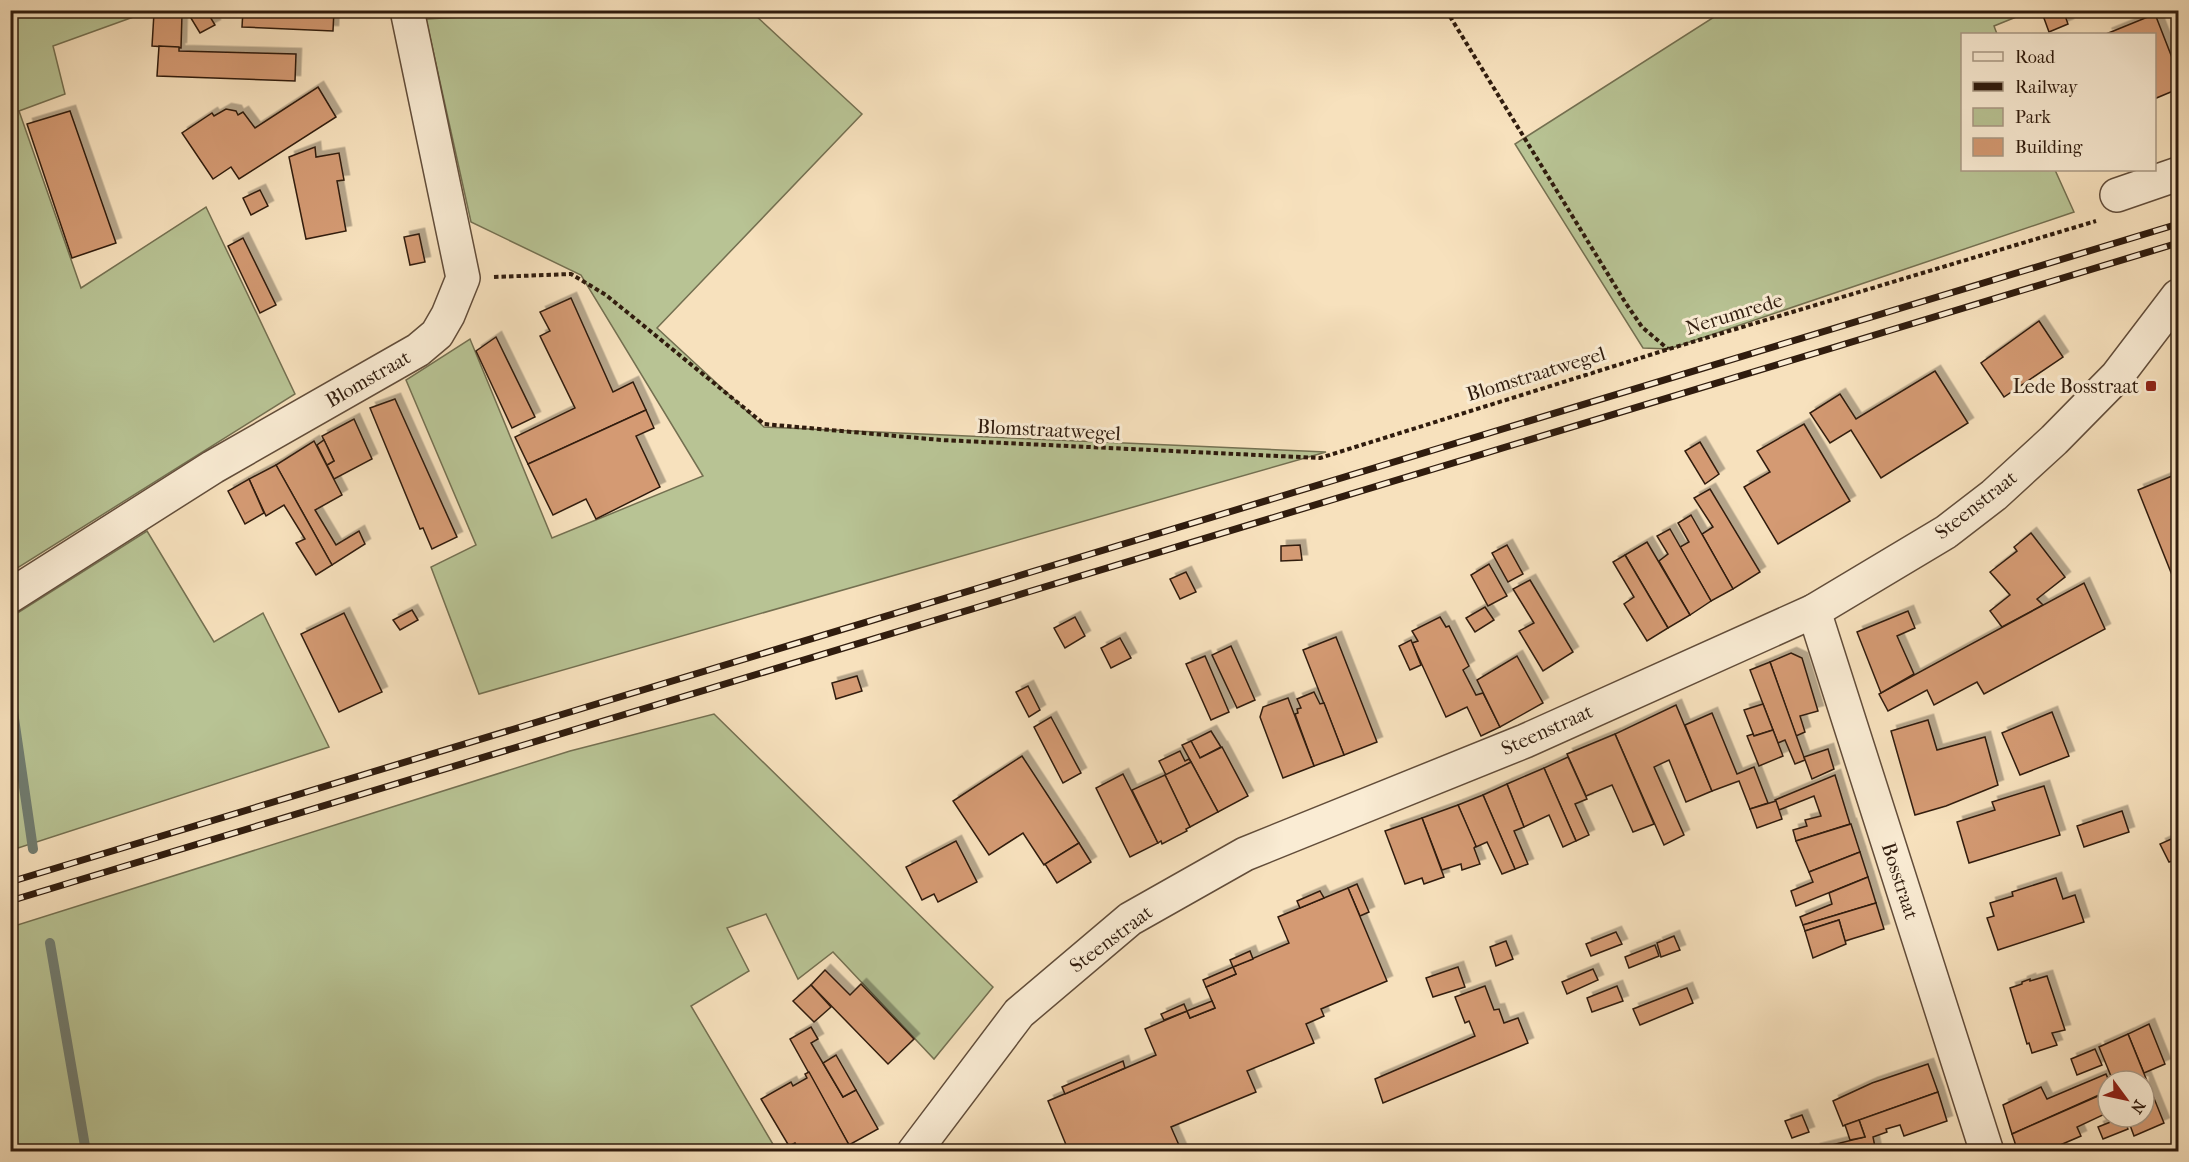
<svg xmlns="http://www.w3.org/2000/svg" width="2189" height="1162" font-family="'IM FELL French Canon',serif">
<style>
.green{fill:#b8c394;stroke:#747051;stroke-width:1.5}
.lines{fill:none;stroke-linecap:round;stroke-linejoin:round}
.stream{stroke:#717d71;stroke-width:10}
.building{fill:#d49a73;stroke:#301c0e;stroke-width:1.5;filter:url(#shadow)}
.minor-casing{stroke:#624d3a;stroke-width:36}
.path{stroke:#301c0e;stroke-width:4;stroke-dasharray:4.5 3;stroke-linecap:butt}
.minor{stroke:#faecd4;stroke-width:33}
.rail-casing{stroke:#301c0e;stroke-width:7}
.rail{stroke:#faecd4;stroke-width:4.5;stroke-dasharray:14;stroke-linecap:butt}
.poi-dot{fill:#8f2418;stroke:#faecd4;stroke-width:2}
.labels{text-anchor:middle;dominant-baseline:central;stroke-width:6;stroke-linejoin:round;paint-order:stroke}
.street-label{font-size:20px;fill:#301c0e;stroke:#faecd4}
.poi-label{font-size:20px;fill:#301c0e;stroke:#faecd4;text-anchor:end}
</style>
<defs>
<filter id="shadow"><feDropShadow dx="5.5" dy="-5.5" stdDeviation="0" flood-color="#0004"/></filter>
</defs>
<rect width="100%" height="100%" fill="#f7e1bd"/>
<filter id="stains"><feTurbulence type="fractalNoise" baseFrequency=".00333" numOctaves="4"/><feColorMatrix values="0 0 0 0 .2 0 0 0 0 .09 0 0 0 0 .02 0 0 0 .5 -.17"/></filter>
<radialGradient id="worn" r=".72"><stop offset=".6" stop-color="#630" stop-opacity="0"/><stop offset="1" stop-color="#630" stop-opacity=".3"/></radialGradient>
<g class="green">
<path d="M491 10 759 11 755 15 862 114 657 328 764 427 1326 452 479 694 431 567 476 545 406 380 470 339 552 538 703 476 581 275 471 222 426 19 479 16Z"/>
<path d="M1725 10 2031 11 1994 26 1997 34H1962V170H2055L2074 212 1669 349 1643 348 1515 144Z"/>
<path d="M10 11H150L53 46 65 94 19 111 81 288 206 207 295 394 11 572Z"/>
<path d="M147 531 214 642 263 613 329 747 15 849 10 786 11 617Z"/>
<path d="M714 714 993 987 934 1059 833 952 798 979 766 914 727 928 749 971 691 1006 777 1151H11V927L570 751Z"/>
</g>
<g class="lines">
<g class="stream">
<path d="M10 691 33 849"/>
<path d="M50 943 86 1152"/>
</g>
</g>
<g class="building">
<path d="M186 10H206L215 25 200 33Z"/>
<path d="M243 10H334L333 31 242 27Z"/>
<path d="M2041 10H2063L2068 24 2049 32Z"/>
<path d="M154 13 182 14 181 48 152 46Z"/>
<path d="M2155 14 2178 73V89L2154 99V34H2106Z"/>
<path d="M159 46 179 47V51L296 54 295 81 157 76Z"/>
<path d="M318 87 336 117 239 179 231 167 213 179 182 133 212 113 214 116 226 109 236 111 238 115 243 112 255 128Z"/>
<path d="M70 111 116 243 72 258 27 124Z"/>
<path d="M315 147 316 157 339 153 344 180 337 181 346 231 306 239 289 157Z"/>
<path d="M260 190 268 206 251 215 243 198Z"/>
<path d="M419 234 425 262 410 265 404 237Z"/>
<path d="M243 238 276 305 260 313 228 246Z"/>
<path d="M571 298 613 392 633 382 646 410 528 464 515 437 575 408 540 336 550 331 540 312Z"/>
<path d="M2039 321 2063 357 2004 397 1981 363Z"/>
<path d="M496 337 535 417 512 428 476 351Z"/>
<path d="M1935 371 1968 423 1881 478 1851 430 1830 443 1810 413 1840 394 1856 419Z"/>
<path d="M395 399 457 537 432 549 423 528 420 529 370 408Z"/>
<path d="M646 410 654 428 636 436 660 487 596 519 586 499 553 515 528 464Z"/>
<path d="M354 419 372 459 334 479 327 465 334 461 322 436Z"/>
<path d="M1804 424 1850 501 1778 544 1744 487 1770 472 1757 451Z"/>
<path d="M324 440 334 461 327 465 317 445Z"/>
<path d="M314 441 342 495 315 510 336 545 359 531 365 544 332 565 276 465Z"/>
<path d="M1700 442 1719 474 1705 484 1685 451Z"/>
<path d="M276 465 332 565 316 575 296 543 305 539 284 505 266 516 249 479Z"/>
<path d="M2178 474V491L2172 476Z"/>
<path d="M2172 476 2178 491V572L2172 575 2138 490Z"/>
<path d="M249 479 264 513 245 524 228 491Z"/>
<path d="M1710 489 1760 572 1733 589 1702 534 1713 527 1694 498Z"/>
<path d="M1691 515 1733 589 1711 601 1680 547 1689 542 1678 523Z"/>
<path d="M1670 529 1711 601 1690 615 1659 561 1668 554 1657 536Z"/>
<path d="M2031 533 2065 577 2037 599 2043 605 2002 627 1990 611 2010 595 1990 572 2017 551 2014 547Z"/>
<path d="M1647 542 1690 615 1668 628 1625 555Z"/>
<path d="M1300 545 1302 560 1281 561V546Z"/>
<path d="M1507 545 1523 574 1508 582 1492 553Z"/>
<path d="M1625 555 1668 628 1647 641 1624 604 1634 597 1613 562Z"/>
<path d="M1489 564 1507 596 1488 606 1471 575Z"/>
<path d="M1186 572 1196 592 1180 599 1170 579Z"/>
<path d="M1530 580 1573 652 1543 671 1519 631 1534 623 1513 589Z"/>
<path d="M2084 583 2105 629 1984 694 1977 682 1934 705 1927 690 1888 711 1879 694Z"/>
<path d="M1485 607 1494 620 1475 632 1466 618Z"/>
<path d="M412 610 418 620 400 630 393 620Z"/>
<path d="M1908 611 1915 628 1897 636 1914 674 1881 693 1857 632Z"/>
<path d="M344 613 382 692 339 712 301 634Z"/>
<path d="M1075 617 1085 636 1065 648 1054 628Z"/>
<path d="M1440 617 1446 627 1449 626 1469 666 1463 670 1476 695 1483 693 1500 727 1481 736 1467 707 1446 717 1412 643 1418 641 1412 631Z"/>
<path d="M1336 637 1377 742 1344 755 1303 650Z"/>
<path d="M1120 638 1131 658 1111 668 1101 648Z"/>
<path d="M1411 640 1421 665 1410 670 1399 646Z"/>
<path d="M1231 646 1255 700 1237 708 1212 655Z"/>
<path d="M1791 653 1802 658 1818 711 1800 716 1805 732 1796 736 1770 662Z"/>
<path d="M1205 656 1229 712 1211 720 1186 664Z"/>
<path d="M1517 656 1543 703 1500 727 1477 680Z"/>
<path d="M1770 662 1805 760 1795 764 1785 740 1778 743 1750 670Z"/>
<path d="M857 676 862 691 836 699 832 683Z"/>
<path d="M1028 686 1040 710 1029 717 1016 692Z"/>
<path d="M1314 692 1320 704 1324 703 1344 755 1314 766 1295 714 1298 713 1297 709 1301 708 1297 699Z"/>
<path d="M1288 698 1314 766 1283 778 1260 717 1263 707Z"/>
<path d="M1763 704 1773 730 1754 736 1744 710Z"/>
<path d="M1676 705 1712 791 1686 802 1669 760 1654 767 1684 835 1664 845 1615 734Z"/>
<path d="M2052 712 2069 756 2020 775 2002 733Z"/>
<path d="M1712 713 1737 774 1754 767 1768 803 1750 809 1739 781 1712 791 1685 725Z"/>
<path d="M1051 717 1081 773 1063 783 1034 727Z"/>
<path d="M1928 720 1937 750 1985 737 1998 785 1946 806 1915 815 1891 731Z"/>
<path d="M1773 730 1783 756 1759 766 1747 736 1753 734 1754 736Z"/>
<path d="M1211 731 1221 747 1200 758 1191 741Z"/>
<path d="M1615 734 1654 824 1633 832 1612 785 1586 796 1567 754Z"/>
<path d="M1191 741 1200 758 1222 747 1248 796 1218 812 1182 745Z"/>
<path d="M1828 749 1834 769 1812 779 1804 757Z"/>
<path d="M1180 751 1185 761 1189 759 1191 762 1166 775 1159 761Z"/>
<path d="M1022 756 1079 843 1044 865 1023 833 989 855 953 801Z"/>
<path d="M1568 757 1587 799 1575 804 1589 835 1576 841 1544 768Z"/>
<path d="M1191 762 1218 812 1190 827 1165 775Z"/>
<path d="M1544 768 1576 841 1563 847 1549 815 1524 827 1507 784Z"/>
<path d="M1123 774 1158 843 1130 857 1096 788Z"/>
<path d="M1165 775 1190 827 1186 829 1187 831 1162 844 1161 841 1158 843 1132 790Z"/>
<path d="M1835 775 1850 824 1796 841 1793 830 1807 826 1805 820 1821 816 1814 796 1779 810 1775 800Z"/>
<path d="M1507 784 1524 827 1514 831 1528 864 1515 869 1483 795Z"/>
<path d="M2044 786 2060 835 1969 863 1957 822 1995 810 1992 802Z"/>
<path d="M1483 795 1515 869 1502 874 1487 842 1476 847 1458 805Z"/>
<path d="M1776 801 1782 819 1757 828 1750 809Z"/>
<path d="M1458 805 1476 846 1474 848 1480 864 1462 870 1461 864 1442 870 1422 818Z"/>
<path d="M2122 811 2129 832 2084 847 2077 826Z"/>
<path d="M1422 818 1444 877 1424 884 1422 878 1405 884 1385 831Z"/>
<path d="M1851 824 1860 852 1809 872 1796 841Z"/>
<path d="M2178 836V859L2169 862 2160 844Z"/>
<path d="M956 841 977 882 938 902 934 894 922 900 906 867Z"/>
<path d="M1079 843 1091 862 1057 883 1045 864Z"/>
<path d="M1860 852 1868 877 1796 906 1791 891 1813 882 1809 872Z"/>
<path d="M1868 877 1876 903 1803 925 1800 917 1832 904 1829 893Z"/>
<path d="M2056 878 2063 899 2075 895 2084 922 1998 950 1987 918 1994 916 1990 903 2013 896 2012 892Z"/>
<path d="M1357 884 1369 912 1360 916 1348 888Z"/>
<path d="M1348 888 1387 981 1321 1009 1324 1016 1306 1024 1314 1043 1247 1071 1256 1092 1171 1127 1182 1152H1069L1048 1101 1156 1055 1145 1029 1187 1011 1190 1018 1215 1008 1206 987 1236 974 1233 967 1289 943 1278 917Z"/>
<path d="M1320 891 1324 898 1300 908 1297 901Z"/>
<path d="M1876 903 1884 929 1845 941 1839 920 1805 931 1803 925Z"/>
<path d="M1839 920 1846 944 1813 958 1805 931Z"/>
<path d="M1616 932 1622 944 1591 956 1586 944Z"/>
<path d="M1674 936 1680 950 1661 957 1657 943Z"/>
<path d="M1506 941 1513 959 1496 966 1490 947Z"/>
<path d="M1655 945 1659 956 1629 968 1625 957Z"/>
<path d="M1250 951 1253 959 1233 967 1230 960Z"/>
<path d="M1233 967 1236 974 1206 987 1203 980Z"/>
<path d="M1458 967 1465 987 1433 997 1426 978Z"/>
<path d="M1593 969 1598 980 1567 994 1562 982Z"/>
<path d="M825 970 850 995 861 984 914 1039 888 1064 811 985Z"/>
<path d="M2047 976 2065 1030 2052 1033 2057 1045 2032 1053 2029 1043 2027 1044 2010 988 2022 984V982L2030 979V981Z"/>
<path d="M811 985 831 1007 814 1022 793 1001Z"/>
<path d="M1485 986 1494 1010 1499 1009 1504 1023 1518 1018 1528 1043 1383 1103 1375 1079 1475 1036 1469 1021 1465 1023 1455 997Z"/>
<path d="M1617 986 1623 1001 1592 1012 1587 998Z"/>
<path d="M1687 988 1693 1003 1640 1025 1633 1009Z"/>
<path d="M1212 1001 1215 1008 1190 1018 1187 1011Z"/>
<path d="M1184 1004 1187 1011 1164 1020 1161 1014Z"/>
<path d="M2149 1024 2165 1064 2144 1073 2128 1034Z"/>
<path d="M811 1027 818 1039 811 1043 843 1097 856 1090 878 1129 849 1145 790 1039Z"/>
<path d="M2128 1034 2164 1123 2134 1136 2127 1117H2144V1081H2113L2099 1047Z"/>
<path d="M2095 1049 2102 1065 2077 1075 2071 1059Z"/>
<path d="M836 1055 856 1090 843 1097 823 1063Z"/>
<path d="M1123 1061 1125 1068 1065 1094 1062 1087Z"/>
<path d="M1928 1064 1938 1092 1843 1126 1833 1101 1872 1083Z"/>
<path d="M809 1072 849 1145 838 1152H800L795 1143 789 1146 761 1099 791 1082 793 1086 807 1078 805 1074Z"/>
<path d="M2106 1074 2109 1081 2108 1091 2012 1134 2003 1105 2041 1087 2047 1099Z"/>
<path d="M1938 1092 1947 1121 1904 1136 1900 1125 1886 1129 1887 1132 1873 1137 1876 1152H1816L1815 1149 1865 1137 1859 1120Z"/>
<path d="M2105 1093 2108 1099V1105L2102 1108 2105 1114 2077 1127 2081 1136 2044 1152H2018L2012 1134Z"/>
<path d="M1802 1115 1809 1132 1792 1138 1785 1121Z"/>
<path d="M2123 1117 2128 1129 2103 1139 2098 1127Z"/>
<path d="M1859 1120 1865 1137 1850 1140 1845 1125Z"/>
</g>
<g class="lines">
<g class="minor-casing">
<g id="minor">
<path d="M2117 195 2178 174"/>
<path d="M10 596 213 467 418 350 437 334 448 315 463 278 407 10"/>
<path d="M1814 611 1987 1152"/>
<path d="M914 1152 1019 1013 1130 919 1245 854 1525 741 1814 611 1946 532 1994 495 2054 440 2117 376 2178 296"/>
</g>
</g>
<g class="path">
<path d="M1446 10 1625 302 1642 327 1668 349"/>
<path d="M494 277 571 274 606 295 764 424 941 440 1320 458 1669 349 2096 221"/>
</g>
<use href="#minor" class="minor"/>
<g class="rail-casing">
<g id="rail">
<path d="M10 882 2178 224"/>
<path d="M10 901 2178 243"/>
</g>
</g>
<use href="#rail" class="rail"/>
</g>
<rect class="poi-dot" x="2145" y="380" width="12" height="12" rx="3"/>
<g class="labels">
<g class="street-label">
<text transform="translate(1734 314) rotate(-17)">Nerumrede</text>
<text transform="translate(1536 374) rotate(-17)">Blomstraatwegel</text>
<text transform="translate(368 379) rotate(-30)">Blomstraat</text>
<text transform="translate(1049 430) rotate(3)">Blomstraatwegel</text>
<text transform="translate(1976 505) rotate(-38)">Steenstraat</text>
<text transform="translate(1547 730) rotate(-24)">Steenstraat</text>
<text transform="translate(1900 881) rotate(72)">Bosstraat</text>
<text transform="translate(1111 939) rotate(-37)">Steenstraat</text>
</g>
<g class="poi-label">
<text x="2139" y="386">Lede Bosstraat</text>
</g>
</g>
<rect width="2189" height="1162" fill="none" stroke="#f7e1bd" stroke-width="36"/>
<rect x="12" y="12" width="2165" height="1138" fill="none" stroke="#301c0e" stroke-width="3"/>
<rect x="18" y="18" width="2153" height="1126" fill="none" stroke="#301c0e" stroke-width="1.5"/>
<rect x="1961" y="33" width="195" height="138" fill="#faecd4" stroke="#a99985" stroke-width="1.5"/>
<rect x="1973" y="52" width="30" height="9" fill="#faecd4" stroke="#a99985" stroke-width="1.5"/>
<text x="2015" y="63" font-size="18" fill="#301c0e">Road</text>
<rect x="1973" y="82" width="30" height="9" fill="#301c0e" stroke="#a99985" stroke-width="1.5"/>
<text x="2015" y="93" font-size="18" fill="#301c0e">Railway</text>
<rect x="1973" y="108" width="30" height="18" fill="#b8c394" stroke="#a99985" stroke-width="1.5"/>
<text x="2015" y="123" font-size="18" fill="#301c0e">Park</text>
<rect x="1973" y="138" width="30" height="18" fill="#d49a73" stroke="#a99985" stroke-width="1.5"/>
<text x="2015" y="153" font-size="18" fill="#301c0e">Building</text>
<g transform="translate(2126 1099) rotate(123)"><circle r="28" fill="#faecd4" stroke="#a99985" stroke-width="1.5"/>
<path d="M0-4.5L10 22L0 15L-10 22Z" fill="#8f2418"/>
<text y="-9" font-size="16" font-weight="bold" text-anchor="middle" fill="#301c0e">N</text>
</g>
<rect width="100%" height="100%" filter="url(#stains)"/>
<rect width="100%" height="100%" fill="url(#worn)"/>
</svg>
